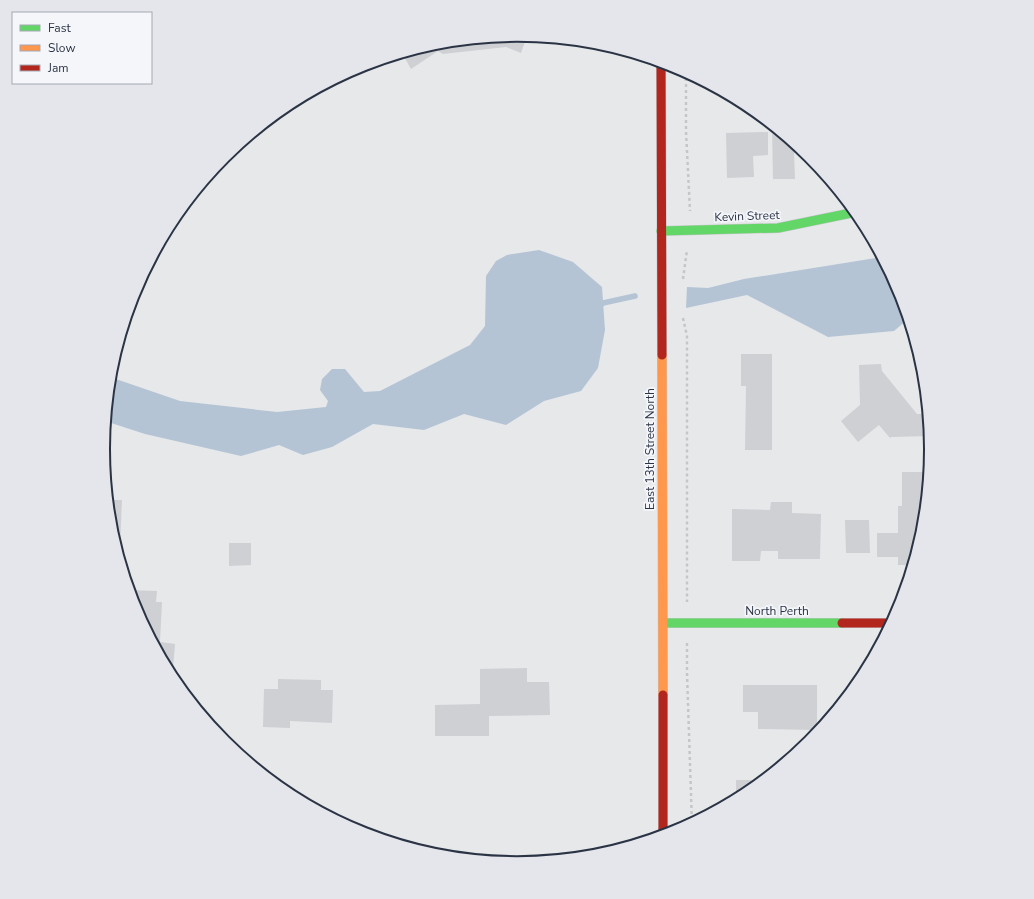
<svg xmlns="http://www.w3.org/2000/svg" width="1034" height="899" font-family="'Nunito Sans',sans-serif">
<style>
.water{fill:#b4c4d5}
.lines{fill:none;stroke-linecap:round;stroke-linejoin:round}
.stream{stroke:#b4c4d5;stroke-width:5.5}
.building{fill:#ced0d3}
.fast-casing{stroke:#c4c6c8;stroke-width:10}
.slow-casing{stroke:#c4c6c8;stroke-width:10}
.jam-casing{stroke:#c4c6c8;stroke-width:10}
.path{stroke:#c5c6ca;stroke-width:2.5;stroke-dasharray:3 3;stroke-linecap:butt}
.fast{stroke:#63d668;stroke-width:9}
.slow{stroke:#ff974d;stroke-width:9}
.jam{stroke:#b3261e;stroke-width:9}
.labels{text-anchor:middle;dominant-baseline:central;stroke-width:3.5;stroke-linejoin:round;paint-order:stroke}
.street-label{font-size:12px;fill:#2b3445;stroke:#f4f6f9}
.rim{fill:none;stroke:#2b3445;stroke-width:2}
</style>
<rect width="100%" height="100%" fill="#e6e8ea"/>
<g class="water">
<path d="M539 250 573 262 602 287 605 330 598 368 581 391 544 401 506 425 464 414 424 430 373 424 332 447 303 455 279 445 241 456 145 434 105 421 110 377 180 401 277 412 326 407 328 401 320 390 322 379 332 369H345L364 392 380 391 470 345 485 326 486 276 496 261 507 255Z"/>
<path d="M882 257 900 291 908 319 894 331 828 337 747 295 686 308 687 287 708 288 744 279Z"/>
</g>
<g class="lines">
<path class="stream" d="M598 307 603 303 635 296"/>
</g>
<g class="building">
<path d="M517 35 527 36 521 53 506 47 443 54 438 51 411 69 402 53 436 43Z"/>
<path d="M772 125 806 153H794L795 179H773Z"/>
<path d="M768 132V155L753 156 754 177 727 178 726 133Z"/>
<path d="M741 354H772V450H745L746 386H741Z"/>
<path d="M881 364 882 371 917 414H928L930 436 891 437 890 438 879 425 858 442 841 421 860 405 859 365Z"/>
<path d="M902 472H926V501L923 531 913 565H898V557H877V533H898V506H902Z"/>
<path d="M107 500H122L120 547 115 546 110 530Z"/>
<path d="M771 502H792V513L821 514 820 559H778V551H761L760 561H732V509L770 510Z"/>
<path d="M845 520H869L870 553H846Z"/>
<path d="M229 543H251V565L229 566Z"/>
<path d="M129 590 157 591 156 602H162L160 642 175 644 172 680 134 608Z"/>
<path d="M527 668V682H549L550 715 489 716V736H435V705L480 704V669Z"/>
<path d="M278 679 321 680V690H333L332 723 290 721V728L263 727 264 689H278Z"/>
<path d="M743 685H817V730L758 729V712H743Z"/>
<path d="M736 780H765L747 794 736 800Z"/>
</g>
<g class="lines">
<g class="fast-casing">
<g id="fast">
<path d="M661 231 778 228 856 212"/>
<path d="M663 623H842"/>
</g>
</g>
<g class="slow-casing">
<path id="slow" d="M662 355 663 695"/>
</g>
<g class="jam-casing">
<g id="jam">
<path d="M661 62 662 355"/>
<path d="M842 623H892"/>
<path d="M663 695V836"/>
</g>
</g>
<g class="path">
<path d="M686 72V131L690 211"/>
<path d="M683 279 687 250"/>
<path d="M683 318 687 336V602"/>
<path d="M687 643V673L692 824"/>
</g>
<use href="#fast" class="fast"/>
<use href="#slow" class="slow"/>
<use href="#jam" class="jam"/>
</g>
<g class="labels">
<g class="street-label">
<text transform="translate(747 216) rotate(-2)">Kevin Street</text>
<text transform="translate(650 449) rotate(-90)">East 13th Street North</text>
<text x="777" y="611">North Perth</text>
</g>
</g>
<path d="M0 0H1034V899H0ZM110 449a407 407 0 1 1 814 0a407 407 0 1 1-814 0Z" fill="#e4e6eb" fill-rule="evenodd"/>
<path class="rim" d="M110 449a407 407 0 1 1 814 0a407 407 0 1 1-814 0Z"/>
<rect x="12" y="12" width="140" height="72" fill="#f4f6f9" stroke="#a4a8b1"/>
<rect x="20" y="25" width="20" height="6" fill="#63d668" stroke="#a4a8b1"/>
<text x="48" y="32" font-size="12" fill="#2b3445">Fast</text>
<rect x="20" y="45" width="20" height="6" fill="#ff974d" stroke="#a4a8b1"/>
<text x="48" y="52" font-size="12" fill="#2b3445">Slow</text>
<rect x="20" y="65" width="20" height="6" fill="#b3261e" stroke="#a4a8b1"/>
<text x="48" y="72" font-size="12" fill="#2b3445">Jam</text>
</svg>
